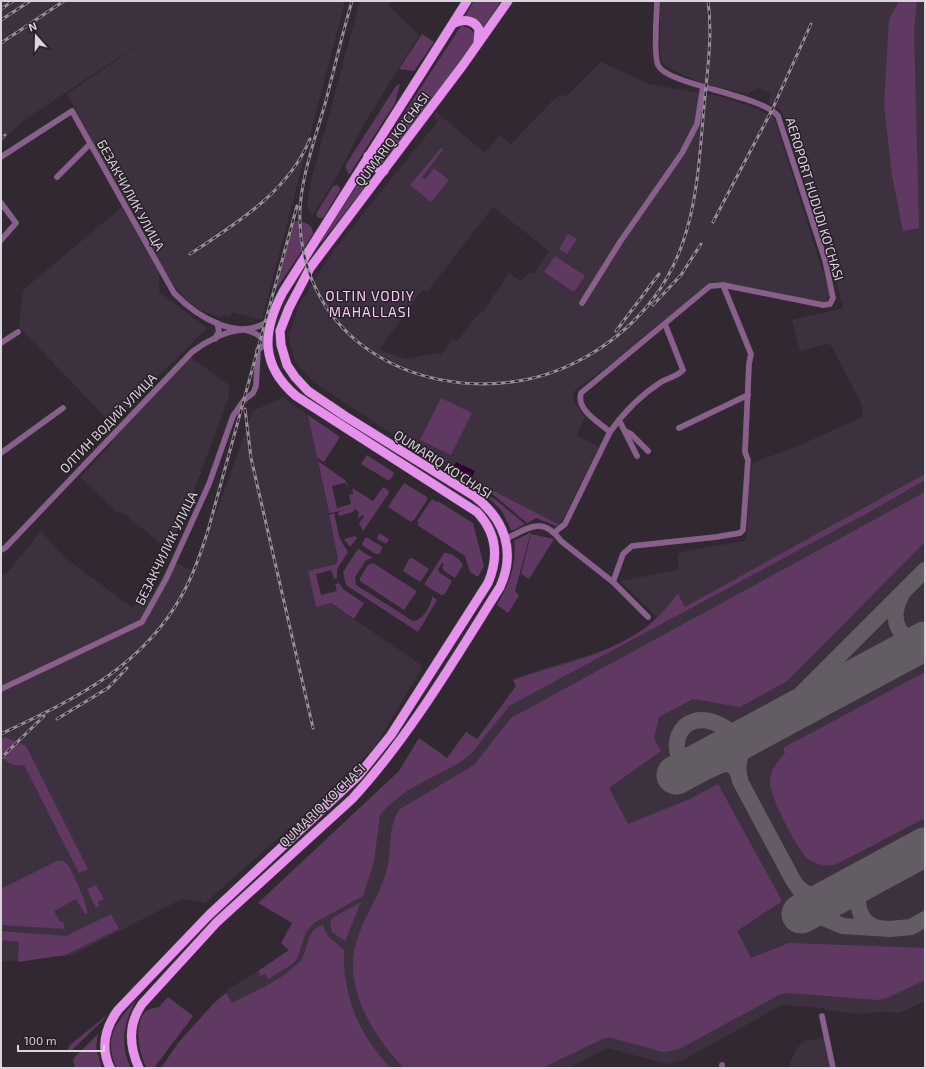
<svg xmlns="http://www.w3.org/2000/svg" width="926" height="1069" font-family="'Exo 2',sans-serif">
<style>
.built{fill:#3e313f;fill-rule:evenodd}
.green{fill:#5f3962}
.water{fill:#2d0131}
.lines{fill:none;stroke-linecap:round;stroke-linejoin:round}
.taxiway{stroke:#645c64;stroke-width:16}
.runway{stroke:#645c64;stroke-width:39}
.minor-casing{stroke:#4c444c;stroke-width:6}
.primary-casing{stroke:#4c444c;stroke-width:10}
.minor{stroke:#89608b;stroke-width:5.5}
.primary{stroke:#e692ed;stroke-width:9}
.rail-casing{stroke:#968f97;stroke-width:3}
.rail{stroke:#271e27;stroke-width:1.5;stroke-dasharray:4.5;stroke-linecap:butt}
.labels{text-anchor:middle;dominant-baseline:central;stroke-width:3;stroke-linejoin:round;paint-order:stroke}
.street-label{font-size:13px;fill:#dad4db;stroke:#271e27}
.neighbourhood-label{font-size:14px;letter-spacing:1px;fill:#f8cbfb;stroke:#271e27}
</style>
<rect width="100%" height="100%" fill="#312831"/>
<g class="built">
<path d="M1 1H345L262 320 232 312 230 317 223 315 222 318 200 310 184 298 167 276 145 238 149 236 144 225 120 193 67 94 162 29 27 118 1 141Z"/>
<path d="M360 1H392L388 5 419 35 364 124 343 165 312 217 307 206 311 181Z"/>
<path d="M660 1H925V1001L899 1013 884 1012 856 1014 826 1010 824 1008 782 1005 683 1060 667 1064 607 1048 568 1068H161L178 1043 214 1003 228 991V989L275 961 289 950 281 943 288 932 335 833 399 771 419 738 447 758 466 732 477 739 516 686 513 680 542 669 604 651 646 628 657 617 620 581 678 570V554L685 551 745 541 747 533 749 487 752 465 757 461 796 447 862 417 863 408 861 403 831 345 825 344 800 351 792 320 843 308 829 254 782 112 776 106 768 103 771 94 758 88 748 94 701 83 673 70 663 64 660 56Z"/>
<path d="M601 62 649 84 718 96 753 107 774 117 830 295 827 301 822 302 714 281 612 363 575 390 573 398 575 403 585 417 577 435 599 447 560 525 443 465 403 441 319 386 301 369 295 360 290 345 289 335 300 303 334 250 438 121 433 116 436 112 485 153 500 135 511 144 551 102 561 95 567 96ZM493 207 549 251 534 274 530 272 521 281 509 273 483 312 481 311 457 341 453 339 441 355 437 353 406 359 379 350 423 289 427 292Z"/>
<path d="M122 207 159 273V292L207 328 111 423 19 327 23 290Z"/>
<path d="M190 357 229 385V396L185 515 168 549 123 513H118L81 477 111 444 116 435Z"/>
<path d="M283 397 308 415 338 559 336 564 308 571 316 606 330 603 423 666 375 747 319 802 205 903 182 899 72 955 1 962V576L8 572 41 531 64 557 133 608 143 592 152 596 171 561 195 571 253 411Z"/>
<path d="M824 1037 830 1068H788L796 1049 805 1041Z"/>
</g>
<g class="green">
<path d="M474 1H501L483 28 470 17 465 16Z"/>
<path d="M899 1H917L914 29 919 228 903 231 892 175 884 106 889 19Z"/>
<path d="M461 26C469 26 475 31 475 40L386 163 383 165 377 164 375 162 376 156Z"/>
<path d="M422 34 434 42 414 71 399 69Z"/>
<path d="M400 84 395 103 349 175 345 166 396 86Z"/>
<path d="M441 148 443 150 422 177 425 180 434 168 449 180 431 202 410 185Z"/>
<path d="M365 173 372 178 321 243 320 242Z"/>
<path d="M337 185 340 188V190L323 218H318L316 214 333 186Z"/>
<path d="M293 221C302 222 313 222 313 234L273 294Z"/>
<path d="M568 234 577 239 567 254 559 249Z"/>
<path d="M555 256 585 276 574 292 544 272Z"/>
<path d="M441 398 472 413 451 455 420 440Z"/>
<path d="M308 415 340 437 324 462 317 458Z"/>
<path d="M367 455 393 472 394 474 389 481 361 464Z"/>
<path d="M318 461 346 481 348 488 345 483 332 486 337 508 351 504 349 495 353 494 352 488 373 501 383 487 388 490 389 493 363 531 359 523 364 517 362 515 358 519 359 512 355 509 353 512 339 516 338 512 346 510 329 513Z"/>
<path d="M925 474V480L873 510 509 706 471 754 459 763 408 790 388 806 380 815 374 862 363 896 314 923 306 932 297 959 291 965 268 979 266 974 261 976 258 971 289 950 281 943 292 923 258 903 399 771 419 738 447 758 466 732 477 739 516 686 513 680C557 664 612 655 649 625 660 616 669 604 678 594L685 607Z"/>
<path d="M404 483 427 497V500L414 520H413L411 522 388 507Z"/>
<path d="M490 489 560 525 556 526 536 518 527 523 489 491Z"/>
<path d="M925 492V542L787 681 740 707 693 699 659 717 654 738 661 751 609 788 628 824 690 799 718 784 782 901 737 931 751 958 789 943 925 948V980L887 998 878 1000 788 993 779 995 683 1047 676 1050 663 1052 612 1038H605L542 1068H404C374 1037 343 988 356 943 363 918 379 897 386 873 393 852 386 828 400 809L474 765 511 718Z"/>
<path d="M486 495 496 500 525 524 514 530H511L502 511Z"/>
<path d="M432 499 437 502 438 501 473 523 484 566 478 577 470 572 465 556 417 525 419 523 417 521Z"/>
<path d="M334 513 340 539 348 552 337 569V578L334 579 331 570 316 574 321 595 337 591 335 584 339 583 344 590 364 603 354 619 331 603 316 607 308 571 336 564 338 559 329 515Z"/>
<path d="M531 532 515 591 519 596 508 613 497 605C509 584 517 565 514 541Z"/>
<path d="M379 533 389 539 386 544 377 539Z"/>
<path d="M531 534 554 539 529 579 521 574Z"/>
<path d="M355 536 357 538 350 547 344 539Z"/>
<path d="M366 537 383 547 379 554H376L363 546 362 543Z"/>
<path d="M358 549 373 558 366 560 355 577 356 585 413 621C422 621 432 605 432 596L437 600 418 632 346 585 343 572Z"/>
<path d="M444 553C451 552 460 559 463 565L455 578 444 571 442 567 444 564 442 563 438 569 439 572 452 581 445 594 441 595 425 585V583Z"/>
<path d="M412 558 429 569 420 582 403 571 409 559Z"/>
<path d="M373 563 417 591 404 610 360 581V578L368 565Z"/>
<path d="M925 672V818L837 864C827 867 817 865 808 859 798 851 769 795 770 782 770 771 778 761 785 753L783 748Z"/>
<path d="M5 737 26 746 88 869 79 873 24 765C13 767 9 764 1 756V739Z"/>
<path d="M57 861C61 860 63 860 66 863 72 868 88 906 87 913L85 914 76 899 54 911 60 922 63 921 65 929 1 925V889Z"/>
<path d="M96 885 104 899 98 902 100 906 96 908 87 889Z"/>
<path d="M361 902 345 941 332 932 330 922 334 917Z"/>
<path d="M111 914 119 929 65 955 18 962 19 942 1 940V931L66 936Z"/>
<path d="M323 925 328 936 344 950C342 994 359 1036 391 1068H161L178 1043 214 1003 226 993 232 1003C254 991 284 980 301 960 309 949 306 929 323 925Z"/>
<path d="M168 997 193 1016 154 1068H147C139 1056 131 1017 150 1009 152 1008 157 1008 159 1007Z"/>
<path d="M137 999C124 1020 119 1045 131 1068H117C102 1038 117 1021 137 999Z"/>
<path d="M106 1016 104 1019 69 1053 68 1050 70 1045Z"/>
<path d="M98 1034 96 1048 102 1068H75L73 1059Z"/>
</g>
<path class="water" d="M456 462 475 471 472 477 453 468Z"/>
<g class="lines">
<g class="taxiway">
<path d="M901 596C889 617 897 644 925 638"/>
<path d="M772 723 925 570"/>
<path d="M761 729C743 743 735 759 740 781L793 880 812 908 821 917 843 926 890 929 911 927 925 919"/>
<path d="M740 756C741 741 737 735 724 727 676 700 661 761 696 771 712 775 718 762 730 764L736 769 740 779"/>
<path d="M876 874C871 877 865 880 862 886 853 902 860 925 879 928"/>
<path d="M798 887C811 900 827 899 843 892"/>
</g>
<g class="runway">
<path d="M676 775 925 641"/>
<path d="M801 914 925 847"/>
</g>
<g class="minor-casing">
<g id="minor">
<path d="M1 157 72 111 174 293C197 317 240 344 271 319"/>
<path d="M57 177 90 144"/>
<path d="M1 203 16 223 1 240"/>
<path d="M582 303 620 242 682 153 697 124 703 87"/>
<path d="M215 339 219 331 217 323"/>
<path d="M1 343 18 332"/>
<path d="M619 420 637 456"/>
<path d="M679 428 748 395"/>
<path d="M625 431 631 434 648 451"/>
<path d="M610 432C599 422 576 410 581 393L710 286 723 285 823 305 830 304 833 298 825 260 778 116C760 94 666 85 658 65 653 55 657 14 657 1"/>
<path d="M1 453 63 408"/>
<path d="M555 532 565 524 610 432C624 412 641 395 661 382 668 378 678 376 683 370L665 324"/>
<path d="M506 539C529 527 543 516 561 541L613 582 648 617"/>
<path d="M1 550 5 548 192 352C205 342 227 330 243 330 252 330 262 337 267 343L258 350 256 386 253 393 244 400 233 416 209 484 166 579 142 622 1 689"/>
<path d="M613 582 623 554 632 546 716 537 740 533 743 530 748 460 745 452 749 364 751 354 723 285"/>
<path d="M822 1016 833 1068"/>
<path d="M722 1068V1065"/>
</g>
</g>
<g class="primary-casing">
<g id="primary">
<path d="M454 23C464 19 473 19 479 29L478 43"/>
<path d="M368 156 371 166 384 171"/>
<path d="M110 1068C100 1047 105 1028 118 1010L209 915 358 776 391 735 488 583C499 557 497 533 477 512L296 396C260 365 262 332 283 292L467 1"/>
<path d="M139 1068C129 1046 128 1024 142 1004L217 922 352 799C410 736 454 660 500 587 516 552 505 519 474 496L345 416 308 391 295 377 287 365 281 345 280 331 289 308 310 268 463 65 508 1"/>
</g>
</g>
<use href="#minor" class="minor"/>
<use href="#primary" class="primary"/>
<g class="rail-casing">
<g id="rail">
<path d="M352 1C342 35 334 70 325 104 315 139 298 185 300 222 304 338 412 398 518 381 570 373 621 341 653 299 696 243 698 174 704 107 707 72 713 36 708 1"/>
<path d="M1 9 13 1"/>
<path d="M1 20 30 1"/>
<path d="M1 43 64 1"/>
<path d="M1 139 5 135"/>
<path d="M713 222 772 110 811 24"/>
<path d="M190 254C237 223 288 192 310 139"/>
<path d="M653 305 681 275 701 244"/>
<path d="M616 331 659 274"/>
<path d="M245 409 251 458 313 728"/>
<path d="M57 719 108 688 127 668"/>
<path d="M1 734C74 699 141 669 182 595 194 574 202 550 209 527L297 206"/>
<path d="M1 758 44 716"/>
</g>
</g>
<use href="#rail" class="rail"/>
</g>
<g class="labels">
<g class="street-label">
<text transform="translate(392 139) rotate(-53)">QUMARIQ KO'CHASI</text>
<text transform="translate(131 195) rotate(61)">БЕЗАКЧИЛИК УЛИЦА</text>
<text transform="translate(815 199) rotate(73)">AEROPORT HUDUDI KO'CHASI</text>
<text transform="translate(108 423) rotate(-46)">ОЛТИН ВОДИЙ УЛИЦА</text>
<text transform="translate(443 464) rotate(33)">QUMARIQ KO'CHASI</text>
<text transform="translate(166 548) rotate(-64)">БЕЗАКЧИЛИК УЛИЦА</text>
<text transform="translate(322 805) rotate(-44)">QUMARIQ KO'CHASI</text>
</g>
<g class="neighbourhood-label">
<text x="370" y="295">OLTIN VODIY<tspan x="370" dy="16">MAHALLASI</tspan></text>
</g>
</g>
<rect width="926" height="1069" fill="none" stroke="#dad4db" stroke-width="4"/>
<g transform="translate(36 36) rotate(340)" stroke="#271e27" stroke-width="3" paint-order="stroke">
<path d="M0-3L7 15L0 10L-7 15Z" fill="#dad4db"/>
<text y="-6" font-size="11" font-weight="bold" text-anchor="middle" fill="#dad4db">N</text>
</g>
<path d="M18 1045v6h86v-6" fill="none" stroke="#dad4db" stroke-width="2"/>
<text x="24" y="1045" font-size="12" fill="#dad4db" stroke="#271e27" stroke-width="3" paint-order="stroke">100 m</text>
</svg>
